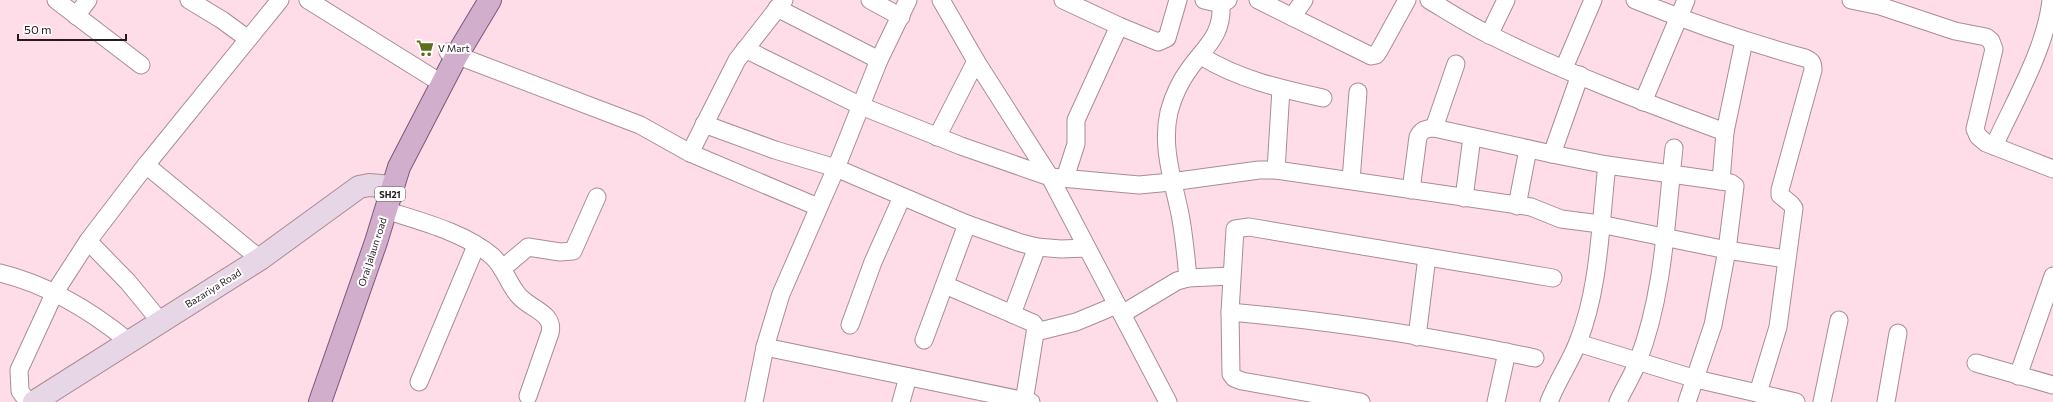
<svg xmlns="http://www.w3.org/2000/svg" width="2053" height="402" font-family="Commissioner,sans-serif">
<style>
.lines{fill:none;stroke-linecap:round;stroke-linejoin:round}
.street-casing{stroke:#a98c96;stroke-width:19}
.secondary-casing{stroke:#a98c96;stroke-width:24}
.primary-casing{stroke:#7f5779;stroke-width:24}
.street{stroke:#fff;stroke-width:17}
.secondary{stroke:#e7d6e6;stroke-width:22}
.primary{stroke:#d0aecc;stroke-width:22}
.labels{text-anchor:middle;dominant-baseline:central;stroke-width:4;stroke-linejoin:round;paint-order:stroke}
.shield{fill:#fff;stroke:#665f62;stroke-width:1}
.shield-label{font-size:9px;font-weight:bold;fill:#251a1e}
.poi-label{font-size:10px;fill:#251a1e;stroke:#fff;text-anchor:start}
.street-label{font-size:10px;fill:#251a1e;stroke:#fff}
</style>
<rect width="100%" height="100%" fill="#fedde8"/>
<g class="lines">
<g class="street-casing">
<g id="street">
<path d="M56 0 141 65"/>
<path d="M189 0 222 20 248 39"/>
<path d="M308 0 433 78"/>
<path d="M870 0 901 17"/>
<path d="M941 0 976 61 1050 177 1168 402"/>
<path d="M1063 0 1119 26 1158 42 1167 38 1178 0"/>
<path d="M1204 0 1221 4 1228 0"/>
<path d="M1258 0 1371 56 1376 55 1380 49 1407 0"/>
<path d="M1429 0C1449 12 1469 25 1490 35 1566 73 1646 103 1725 132"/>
<path d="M1635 0C1691 23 1747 42 1805 58 1812 61 1813 63 1813 70L1780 190V195L1791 204 1794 208 1778 327 1758 393"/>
<path d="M1851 0 1880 6 1955 31 1986 37 1991 41 1994 49 1975 129 1978 136 1986 143 2053 169"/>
<path d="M777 8 879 60"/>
<path d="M76 16 88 0"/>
<path d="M1292 17 1304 0"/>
<path d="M1489 35 1506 0"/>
<path d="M745 49 861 106 961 146 1050 177 1139 185 1171 182 1259 170H1276L1531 207 1561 219 1600 224 1727 250 1786 259"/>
<path d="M448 52 640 125 690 153 818 207"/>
<path d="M1201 56C1238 79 1281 89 1323 98"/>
<path d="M1564 68 1593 0"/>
<path d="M1643 102 1686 0"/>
<path d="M704 124 775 150 836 168 967 224 1021 243 1037 247 1061 249 1087 248"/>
<path d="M1434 128 1456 64"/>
<path d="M937 137 976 61"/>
<path d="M1994 146C2014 102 2046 48 2051 0"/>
<path d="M690 153 737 60 784 0"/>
<path d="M1552 154 1607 165 1721 181 1731 183 1735 186 1727 250 1713 325 1687 402"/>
<path d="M146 165 260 259"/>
<path d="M1276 170 1281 89"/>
<path d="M1065 178 1076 144V120L1119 26"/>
<path d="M1351 180 1358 92"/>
<path d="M1721 181 1725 132 1744 41"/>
<path d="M1411 190 1418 137C1422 129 1426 129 1434 128L1552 154 1580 75"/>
<path d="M1464 198 1472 137"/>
<path d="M1517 206 1528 149"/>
<path d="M385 210C419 221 464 232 492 256 504 266 508 284 519 296 530 309 555 313 550 333L528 396"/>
<path d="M88 241 128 282 160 321"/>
<path d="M502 269 528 247 560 252 573 251 597 197"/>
<path d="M0 273C49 285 90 310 128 341"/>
<path d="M1188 278C1186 256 1184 235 1180 214 1173 180 1161 147 1169 112 1173 97 1181 80 1190 68 1206 46 1223 35 1221 4"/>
<path d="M945 285 1033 323 1036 327 1024 402"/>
<path d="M1230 312C1332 321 1435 337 1535 358"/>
<path d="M1012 314 1037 247"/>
<path d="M1122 314 1177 281 1188 278 1231 276"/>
<path d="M850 325 873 262 902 197"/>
<path d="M1036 332 1076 322 1117 305"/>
<path d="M1417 337 1427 257"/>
<path d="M924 340 967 224"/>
<path d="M1578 343 1696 379 1796 402"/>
<path d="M765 347 1031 402"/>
<path d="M1976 363 2053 385"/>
<path d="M2018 376 2053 276"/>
<path d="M419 382 476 246"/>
<path d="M28 402 20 391 19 370 55 292 88 241 146 165 280 0"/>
<path d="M754 402 765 347 781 294 836 168 879 60 908 0"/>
<path d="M901 402 908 377"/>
<path d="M1361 402 1242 381 1234 378 1231 374 1230 312 1235 229 1249 227 1553 278"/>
<path d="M1496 402 1507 352"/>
<path d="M1549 402C1557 381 1570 363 1578 342 1600 287 1600 224 1607 165"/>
<path d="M1618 402C1624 388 1633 375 1638 361 1664 294 1666 219 1674 148"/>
<path d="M1822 402 1839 320"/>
<path d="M1886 402 1898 333"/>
</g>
</g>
<g class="secondary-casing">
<path id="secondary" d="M34 402 260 259 359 187 369 185 392 187"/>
</g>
<g class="primary-casing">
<path id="primary" d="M320 402 376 242 399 167 457 55 490 0"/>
</g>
<use href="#street" class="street"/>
<use href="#secondary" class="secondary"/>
<use href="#primary" class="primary"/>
</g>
<defs>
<g id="supermarket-bare" transform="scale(1.38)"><path d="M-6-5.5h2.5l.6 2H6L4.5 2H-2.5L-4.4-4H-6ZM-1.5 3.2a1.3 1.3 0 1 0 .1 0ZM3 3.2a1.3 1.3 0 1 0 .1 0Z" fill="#5c6e1a" stroke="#fff" stroke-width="2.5" paint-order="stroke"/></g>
</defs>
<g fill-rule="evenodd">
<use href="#supermarket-bare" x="425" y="48"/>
</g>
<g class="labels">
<rect class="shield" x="375" y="187" width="30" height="14" rx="3"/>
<g class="shield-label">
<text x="390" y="194">SH21</text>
</g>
<g class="poi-label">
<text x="438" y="48">V Mart</text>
</g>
<g class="street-label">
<text transform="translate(372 252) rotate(-72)">Orai Jalaun road</text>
<text transform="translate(213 288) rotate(-32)">Bazariya Road</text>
</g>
</g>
<path d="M18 34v6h108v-6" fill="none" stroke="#251a1e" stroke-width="2"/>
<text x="24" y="34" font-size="12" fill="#251a1e" stroke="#ffffff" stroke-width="3" paint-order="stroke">50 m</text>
</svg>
